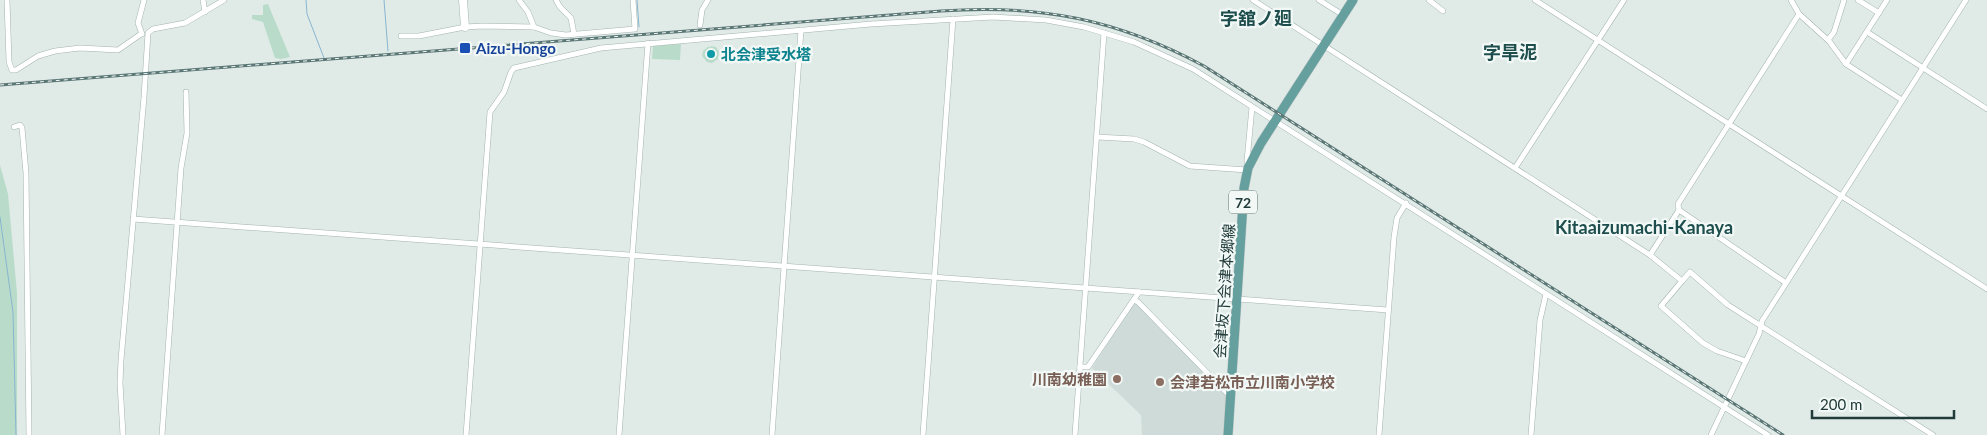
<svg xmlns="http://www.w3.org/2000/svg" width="1987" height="435" font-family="Lato,'Noto Sans JP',sans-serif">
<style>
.built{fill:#cedbd8}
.green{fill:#b9dcca}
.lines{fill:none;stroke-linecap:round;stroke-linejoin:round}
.stream{stroke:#88b5d0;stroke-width:1}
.minor-casing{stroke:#a3b3b0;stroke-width:6}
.secondary-casing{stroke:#9fb6b3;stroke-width:9}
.primary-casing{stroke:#c1c8c8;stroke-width:10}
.minor{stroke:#fff;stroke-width:5}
.secondary{stroke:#fff;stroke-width:8}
.primary{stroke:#65a09e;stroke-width:9}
.rail-casing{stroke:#5b7775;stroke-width:3}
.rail{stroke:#f1f8f6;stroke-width:1;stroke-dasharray:4;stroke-linecap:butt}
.transit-dot{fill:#1a4fb4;stroke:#f1f8f6;stroke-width:2}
.culture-dot{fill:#0f9aa8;stroke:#f1f8f6;stroke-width:2}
.education-dot{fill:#8d6e63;stroke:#f1f8f6;stroke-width:2}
.labels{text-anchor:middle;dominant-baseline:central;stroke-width:4.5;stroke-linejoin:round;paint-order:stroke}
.shield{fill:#f1f8f6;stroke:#5f7472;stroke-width:1}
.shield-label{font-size:14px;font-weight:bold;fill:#213b3a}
.transit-label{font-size:15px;font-weight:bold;fill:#164399;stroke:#f1f8f6;text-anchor:start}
.culture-label{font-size:15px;font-weight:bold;fill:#0d838f;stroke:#f1f8f6;text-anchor:start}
.street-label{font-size:15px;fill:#213b3a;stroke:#f1f8f6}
.education-label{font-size:15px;font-weight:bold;fill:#785e54;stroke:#f1f8f6;text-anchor:end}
.quarter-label{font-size:18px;font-weight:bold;fill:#1d4d4c;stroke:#f1f8f6}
</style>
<rect width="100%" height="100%" fill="#e0ebe8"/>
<path class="built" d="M1133 304H1138L1227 397 1224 435H1142L1141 415 1092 368Z"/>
<g class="green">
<path d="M268 4 290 57 281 59 275 58 263 22 252 19V15H263V5Z"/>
<path d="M681 44 680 60 652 59 653 46Z"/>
<path d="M709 46 710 48 711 46 716 47 719 52 718 59 712 63 707 62 702 56 703 51Z"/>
<path d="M0 165 8 194 17 293V435H0Z"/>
</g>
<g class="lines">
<g class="stream">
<path d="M306 0 307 14 324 58"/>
<path d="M384 0 388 51"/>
<path d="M637 0 639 27"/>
<path d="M0 217 13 312 16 435"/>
</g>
<g class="minor-casing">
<g id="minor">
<path d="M7 0 9 62 12 70H16L38 56 55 51 80 48 118 50 141 34"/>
<path d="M203 0 205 12"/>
<path d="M519 0 528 12 534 27"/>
<path d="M556 0 560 7 571 18 574 34"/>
<path d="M1253 0 1650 255 1682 281 1661 306 1703 343 1717 351 1746 361 1711 435"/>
<path d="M1319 0 1343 15"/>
<path d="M1429 0 1443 11"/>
<path d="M1535 0 1987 289"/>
<path d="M1858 0 1879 13"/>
<path d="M1799 14 1829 41 1846 64 1902 100"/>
<path d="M700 25 702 10 708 0"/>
<path d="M1867 32 1987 109"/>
<path d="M142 34 138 23 144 0"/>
<path d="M401 36H419L465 27 483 26 534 27 551 33 566 35 635 29 633 0"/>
<path d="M1828 40 1834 32 1844 0"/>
<path d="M1846 64 1887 0"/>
<path d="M14 127 20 125 22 128 26 173 29 435"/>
<path d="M1097 137 1134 139 1144 142 1190 166 1247 170"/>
<path d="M1249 165 1247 161 1252 107"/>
<path d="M1515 168 1624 0"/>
<path d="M133 219 1388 310"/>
<path d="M1650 255 1679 210"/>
<path d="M1682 281 1690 272 1728 305 1933 435"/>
<path d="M1786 283 1679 210 1678 204 1799 14 1791 0"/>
<path d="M1134 300 1138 302 1230 396"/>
<path d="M1746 361 1759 334 1762 321 1966 0"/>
<path d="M1080 367H1088L1139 292"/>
<path d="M123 435 120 383 121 360 144 97 148 33 153 29 185 23 224 0"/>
<path d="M162 435 181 168 187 133 186 92"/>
<path d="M466 435 490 112 504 92 511 72 514 68 601 48 871 24 993 17 1046 20 1084 27 1134 42 1193 69 1768 435"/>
<path d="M619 435 648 43"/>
<path d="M772 435 801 30"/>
<path d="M923 435 953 19"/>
<path d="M1075 435 1104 33"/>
<path d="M1379 435 1394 237 1397 218 1406 203"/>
<path d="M1531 435 1540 320 1546 294"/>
</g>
</g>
<g class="secondary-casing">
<path id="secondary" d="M463 0 465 27"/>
</g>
<g class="primary-casing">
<path id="primary" d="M1228 435 1244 188 1248 168 1261 143 1353 0"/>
</g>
<use href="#minor" class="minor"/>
<use href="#secondary" class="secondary"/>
<use href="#primary" class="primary"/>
<g class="rail-casing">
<path id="rail" d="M0 85 941 11C1039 4 1117 19 1204 66L1783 435"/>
</g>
<use href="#rail" class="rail"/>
</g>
<rect class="transit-dot" x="459" y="42" width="12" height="12" rx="2.5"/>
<circle class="culture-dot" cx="711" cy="54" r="5"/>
<g class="education-dot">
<circle cx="1117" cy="379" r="5"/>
<circle cx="1160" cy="382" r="5"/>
</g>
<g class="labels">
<rect class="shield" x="1229" y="190.5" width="28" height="23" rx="4"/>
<g class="shield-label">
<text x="1243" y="202">72</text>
</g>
<g class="transit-label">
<text x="476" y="48">Aizu-Hongo</text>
</g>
<g class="culture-label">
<text x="721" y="54">北会津受水塔</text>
</g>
<g class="street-label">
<text transform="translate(1224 291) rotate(-86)">会津坂下会津本郷線</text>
</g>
<g class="education-label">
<text x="1107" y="379">川南幼稚園</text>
<text x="1170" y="382" text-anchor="start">会津若松市立川南小学校</text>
</g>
<g class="quarter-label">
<text x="1256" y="18">字舘ノ廻</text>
<text x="1510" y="52">字旱泥</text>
<text x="1644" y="227">Kitaaizumachi-Kanaya</text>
</g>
</g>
<path d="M1812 410v8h142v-8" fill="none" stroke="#213b3a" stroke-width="2.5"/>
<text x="1820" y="410" font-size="15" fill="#213b3a" stroke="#f1f8f6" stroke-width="4" paint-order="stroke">200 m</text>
</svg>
